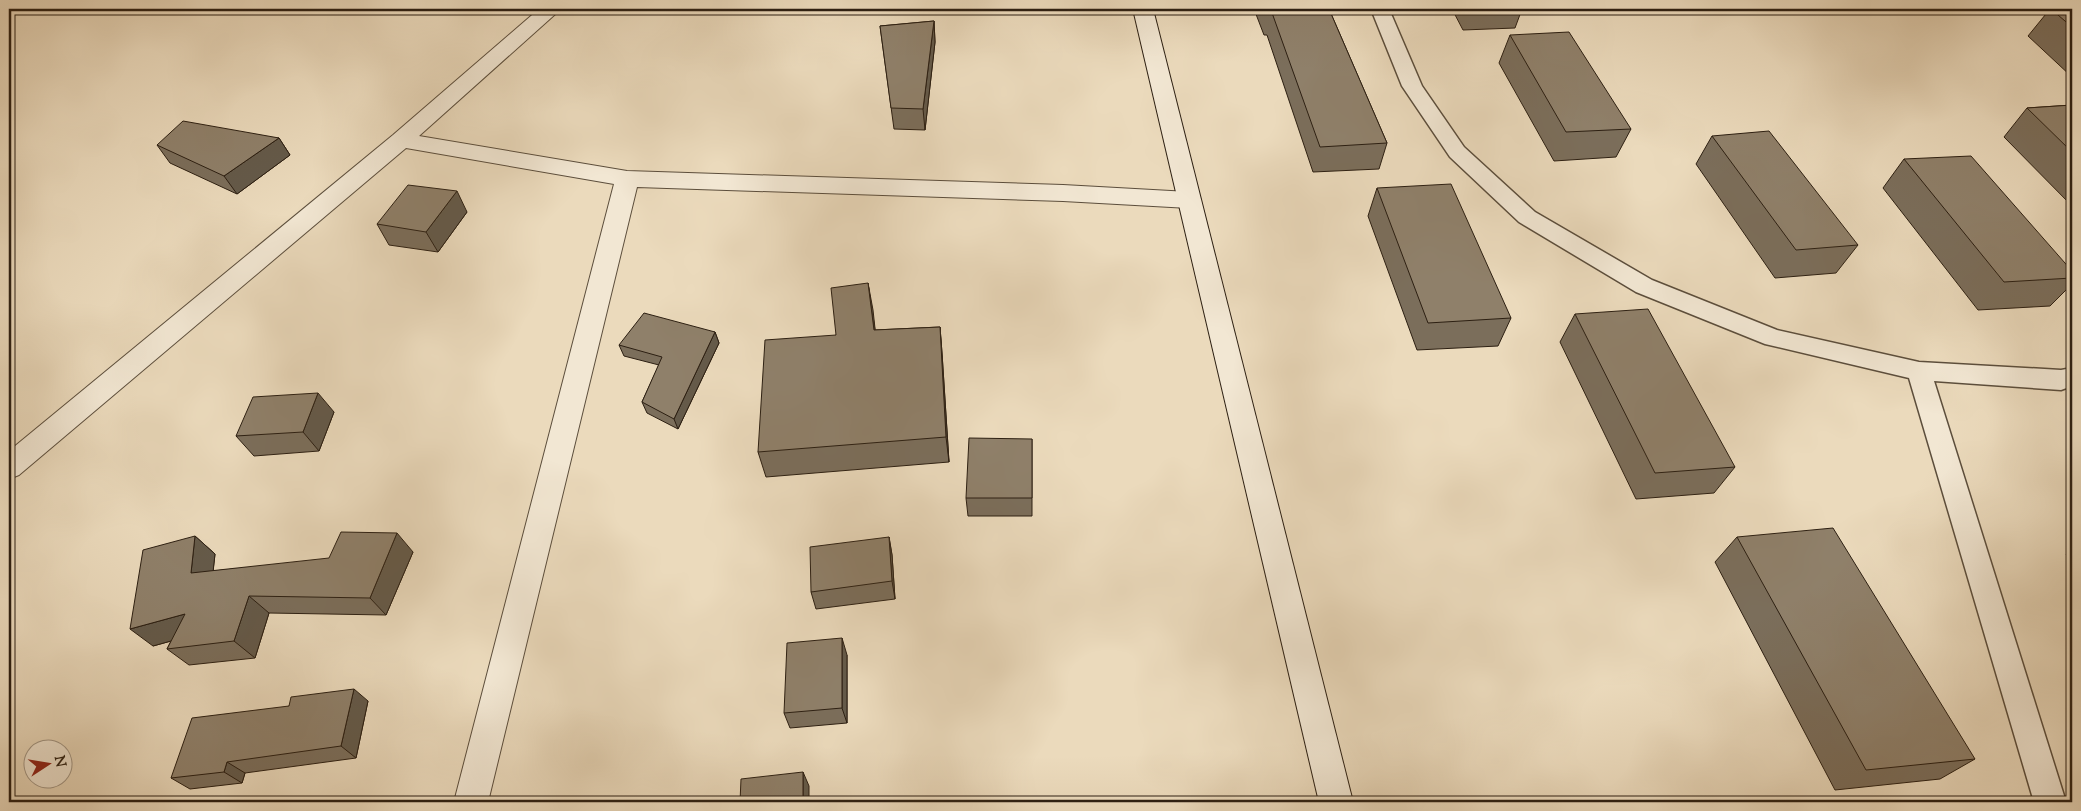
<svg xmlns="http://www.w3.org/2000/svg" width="2081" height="811" font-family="'Sorts Mill Goudy',serif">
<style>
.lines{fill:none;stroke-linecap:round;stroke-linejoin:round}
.lane-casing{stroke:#5c4e3c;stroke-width:3}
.street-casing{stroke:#5c4e3c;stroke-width:2}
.secondary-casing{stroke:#2c1f12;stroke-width:2}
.lane{fill:#f2e7d3;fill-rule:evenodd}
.street{fill:#f2e7d3;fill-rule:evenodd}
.secondary{fill:#f2e7d3;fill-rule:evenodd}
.wall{fill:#7b6e5b;stroke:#2c1f12}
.shaded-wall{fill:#645a4a;stroke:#2c1f12}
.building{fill:#8f806a;stroke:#2c1f12}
</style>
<rect width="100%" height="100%" fill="#ebdabc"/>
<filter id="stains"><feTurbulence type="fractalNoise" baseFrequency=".004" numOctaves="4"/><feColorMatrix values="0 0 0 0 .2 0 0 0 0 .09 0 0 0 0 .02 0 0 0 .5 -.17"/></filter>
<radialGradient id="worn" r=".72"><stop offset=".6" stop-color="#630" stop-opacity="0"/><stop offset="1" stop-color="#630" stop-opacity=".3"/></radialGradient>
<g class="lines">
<g class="lane-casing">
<path id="lane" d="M1371 9H1389L1422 86 1464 147 1535 212 1652 280 1777 330 1919 362 2061 370 2072 368V386L2061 390 1934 381 2066 802H2034L1909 378 1765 344 1636 292 1519 222 1450 157 1402 86Z"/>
</g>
<g class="street-casing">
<path id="street" d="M539 9H561L419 136 627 171 1063 185 1189 192 1197 194 1201 200 1197 206 1189 208 1063 201 637 187 488 802H454L614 184 406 148 19 475 9 479V451L393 135Z"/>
</g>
<g class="secondary-casing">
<path id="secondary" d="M1133 9H1153L1353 802H1319Z"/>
</g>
<use href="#lane" class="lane"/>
<use href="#street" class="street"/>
<use href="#secondary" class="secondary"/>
</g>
<g class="wall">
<path d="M1254 9H1329L1387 143 1379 169 1313 172 1267 35H1264Z"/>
<path d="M1452 9H1522L1515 28 1463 30Z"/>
<path d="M2050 9H2072V77L2028 36Z"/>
<path d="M934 21 935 42 925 130 894 129 880 26Z"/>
<path d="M1510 35 1631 129 1616 157 1554 161 1499 63Z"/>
<path d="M2072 105V206L2004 137 2027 108Z"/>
<path d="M1712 136 1858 245 1836 273 1775 278 1696 164Z"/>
<path d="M279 138 290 155 237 194 170 163 157 145Z"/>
<path d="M1904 159 2072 271V284L2050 306 1978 310 1883 188Z"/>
<path d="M1377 188 1511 318 1498 346 1417 350 1368 216Z"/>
<path d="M467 212 438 252 389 245 377 224Z"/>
<path d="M868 283 875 330 940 327 942 353 949 462 766 477 758 452 836 335Z"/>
<path d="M1575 314 1735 467 1714 493 1636 499 1560 342Z"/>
<path d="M715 332 719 343 678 429 647 413 642 402 659 365 624 356 619 345Z"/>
<path d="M334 412 319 451 254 456 236 436Z"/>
<path d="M1032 439V516H968L966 498Z"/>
<path d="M195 536 215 554 213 571 413 552 386 615 269 613 255 658 189 665 167 649 171 641 153 646Z"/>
<path d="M889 537 892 555 895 599 816 609 811 592Z"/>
<path d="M1737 537 1975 759 1940 779 1835 790 1715 562Z"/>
<path d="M2072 550V563L2066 554Z"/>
<path d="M847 655V723L790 728 784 713Z"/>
<path d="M368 701 356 758 245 773 242 783 190 789 171 778 289 706Z"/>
</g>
<g class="shaded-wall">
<path d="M934 21 935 42 925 130 923 109Z"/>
<path d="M279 138 290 155 237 194 224 176Z"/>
<path d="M457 191 467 212 438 252 426 232Z"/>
<path d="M868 283 873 310 878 356 874 330Z"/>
<path d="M940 327 942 353 949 462 946 437Z"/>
<path d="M715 332 719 343 678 429 674 419Z"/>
<path d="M318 393 334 412 319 451 303 432Z"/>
<path d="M397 533 413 552 386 615 370 598Z"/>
<path d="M195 536 215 554 211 591 191 573Z"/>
<path d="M889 537 892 555 895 599 892 581Z"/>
<path d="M249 596 269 613 255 658 234 641Z"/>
<path d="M185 614 207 631 153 646 130 629Z"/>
<path d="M842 638 847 655V723L842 708Z"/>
<path d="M354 689 368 701 356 758 341 746Z"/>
<path d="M227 762 245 773 242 783 224 772Z"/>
<path d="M803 772 809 786V802H803Z"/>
</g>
<g class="building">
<path d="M1268 9H1329L1387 143 1320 147 1271 10H1268Z"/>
<path d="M1469 9H1494L1470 10Z"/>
<path d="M2051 9H2072V27Z"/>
<path d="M934 21 923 109 891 108 880 26Z"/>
<path d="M1569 32 1631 129 1566 132 1510 35Z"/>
<path d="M2072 105V152L2027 108Z"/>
<path d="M183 121 279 138 224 176 157 145Z"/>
<path d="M1769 131 1858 245 1796 250 1712 136Z"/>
<path d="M1971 156 2072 271V278L2004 282 1904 159Z"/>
<path d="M1451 184 1511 318 1428 323 1377 188Z"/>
<path d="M408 185 457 191 426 232 377 224Z"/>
<path d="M868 283 874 330 940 327 946 437 758 452 765 340 836 335 831 288Z"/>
<path d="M1648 309 1735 467 1655 473 1575 314Z"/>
<path d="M644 313 715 332 674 419 642 402 662 357 619 345Z"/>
<path d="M318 393 303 432 236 436 253 397Z"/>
<path d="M969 438 1032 439V498H966Z"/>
<path d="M1833 528 1975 759 1866 770 1737 537Z"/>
<path d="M341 532 397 533 370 598 249 596 234 641 167 649 185 614 130 629 143 550 195 536 191 573 329 558Z"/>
<path d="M889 537 892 581 811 592 810 547Z"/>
<path d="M842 638V708L784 713 787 643Z"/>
<path d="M354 689 341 746 227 762 224 772 171 778 192 718 289 706 291 697Z"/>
<path d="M803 772V802H740L741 779Z"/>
</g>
<rect width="2081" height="811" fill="none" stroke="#ebdabc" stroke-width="30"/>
<rect x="10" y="10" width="2061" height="791" fill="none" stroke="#2c1f12" stroke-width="2.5"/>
<rect x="15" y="15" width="2051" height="781" fill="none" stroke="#2c1f12"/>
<g transform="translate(48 764) rotate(78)"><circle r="24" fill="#f2e7d3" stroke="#a39786"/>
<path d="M0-4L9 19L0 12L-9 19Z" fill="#8f2418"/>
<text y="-8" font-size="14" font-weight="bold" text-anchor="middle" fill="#2c1f12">N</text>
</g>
<rect width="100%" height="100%" filter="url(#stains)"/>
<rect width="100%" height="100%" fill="url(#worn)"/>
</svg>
